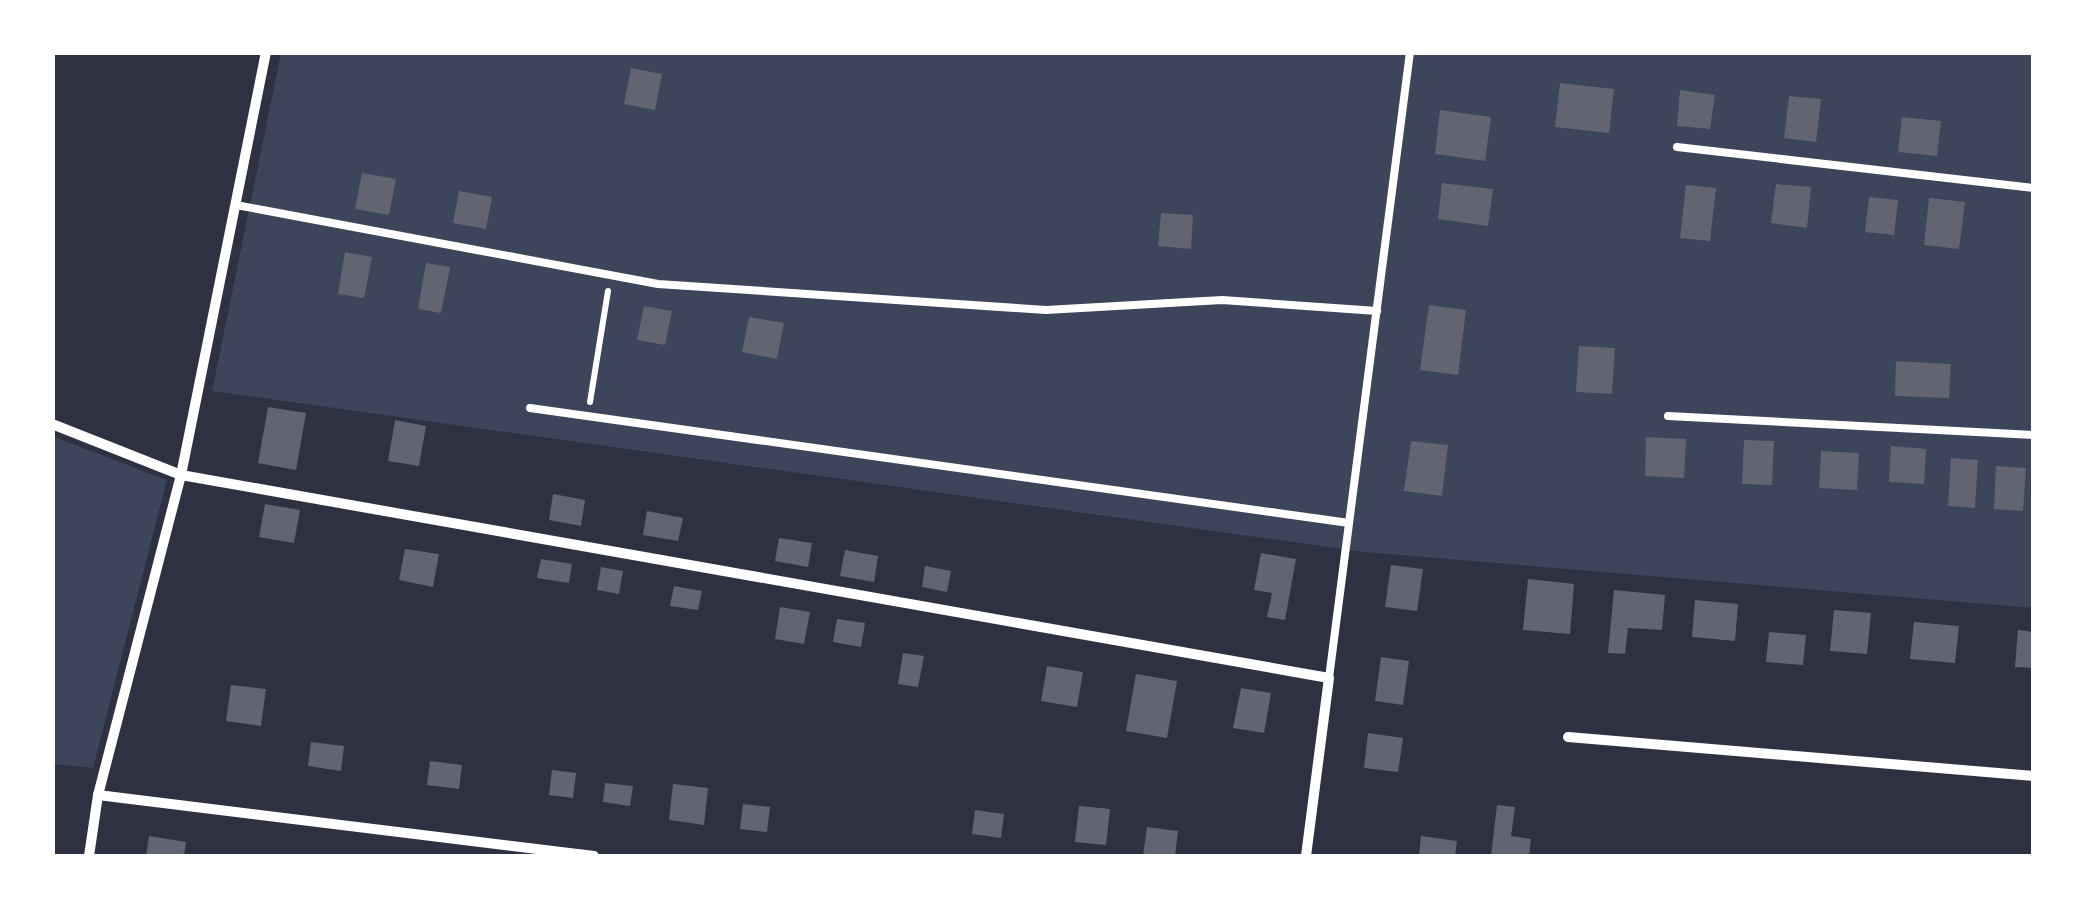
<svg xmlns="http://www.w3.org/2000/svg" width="2086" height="909" font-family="Rubik,sans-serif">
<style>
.green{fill:#3c4559}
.building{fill:#626471}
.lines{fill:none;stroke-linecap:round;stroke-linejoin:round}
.path{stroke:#fff;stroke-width:6}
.service{stroke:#fff;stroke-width:8}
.minor{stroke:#fff;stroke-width:10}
</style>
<rect width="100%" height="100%" fill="#2d3142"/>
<g class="green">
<path d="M281 53H2033V608L1364 552 212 391Z"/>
<path d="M52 436 167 480 93 768 53 764Z"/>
</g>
<g class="building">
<path d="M631 68 662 74 655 110 624 104Z"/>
<path d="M1560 83 1614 89 1609 133 1555 127Z"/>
<path d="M1680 90 1715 95 1710 129 1677 126Z"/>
<path d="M1789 96 1821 99 1816 142 1784 138Z"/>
<path d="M1440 110 1491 117 1485 161 1435 154Z"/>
<path d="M1902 117 1941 121 1937 156 1898 152Z"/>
<path d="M362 173 396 179 389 215 355 209Z"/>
<path d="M1442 183 1493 189 1488 226 1438 219Z"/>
<path d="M1776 184 1811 187 1807 228 1771 223Z"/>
<path d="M1686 185 1716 188 1710 241 1680 238Z"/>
<path d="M459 191 492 197 486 229 453 223Z"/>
<path d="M1869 197 1898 200 1894 235 1865 232Z"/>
<path d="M1929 198 1965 202 1959 249 1924 245Z"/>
<path d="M1161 213 1193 215 1191 249 1158 246Z"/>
<path d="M345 252 372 257 364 298 338 294Z"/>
<path d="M426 263 450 267 441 313 418 309Z"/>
<path d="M1429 305 1466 310 1458 375 1420 370Z"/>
<path d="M644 306 672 311 665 345 637 340Z"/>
<path d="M749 317 784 323 777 359 742 352Z"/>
<path d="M1579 346 1615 348 1612 394 1576 392Z"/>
<path d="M1896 361 1951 364 1949 398 1895 396Z"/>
<path d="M268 407 306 413 296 470 258 463Z"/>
<path d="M395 420 426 426 419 466 388 461Z"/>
<path d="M1646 437 1686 439 1684 478 1645 476Z"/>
<path d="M1744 440 1774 441 1772 485 1742 484Z"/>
<path d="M1411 441 1448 445 1442 496 1404 491Z"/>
<path d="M1891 446 1926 449 1924 484 1889 482Z"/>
<path d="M1821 451 1859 453 1857 490 1819 488Z"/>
<path d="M1951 458 1978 460 1975 508 1948 506Z"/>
<path d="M1996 466 2026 468 2023 511 1994 509Z"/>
<path d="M553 494 585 500 581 526 549 520Z"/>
<path d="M265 504 300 510 294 543 259 537Z"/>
<path d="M647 511 683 518 678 541 643 535Z"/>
<path d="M779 538 812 543 808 567 775 561Z"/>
<path d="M405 549 439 554 433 587 399 580Z"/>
<path d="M845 550 878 556 874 582 840 576Z"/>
<path d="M1261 553 1296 559 1285 620 1267 617 1272 593 1254 590Z"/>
<path d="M541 559 572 564 569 583 537 578Z"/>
<path d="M1391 565 1423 569 1417 611 1385 607Z"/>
<path d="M925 566 951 571 947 592 922 587Z"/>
<path d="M601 567 623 571 619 594 597 590Z"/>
<path d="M1528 579 1574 584 1570 634 1523 630Z"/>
<path d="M674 586 702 591 698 610 670 606Z"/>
<path d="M1614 590 1665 595 1662 630 1628 628 1625 654 1608 653Z"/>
<path d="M1695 600 1738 604 1735 641 1692 637Z"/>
<path d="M780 607 810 612 804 644 775 639Z"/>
<path d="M1834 610 1871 613 1867 654 1830 651Z"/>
<path d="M837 619 865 623 861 647 833 642Z"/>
<path d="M1914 622 1959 626 1955 663 1910 659Z"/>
<path d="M2018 630 2034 632V668L2015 667Z"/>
<path d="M1769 632 1806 635 1803 665 1766 662Z"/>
<path d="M903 653 924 656 918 687 898 684Z"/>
<path d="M1381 657 1409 661 1403 705 1375 701Z"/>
<path d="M1047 666 1083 672 1077 707 1041 701Z"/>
<path d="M1136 674 1177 681 1167 738 1126 731Z"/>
<path d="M231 685 266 689 261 726 226 721Z"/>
<path d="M1241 688 1271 693 1264 733 1233 728Z"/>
<path d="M1368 733 1403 738 1398 772 1364 768Z"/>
<path d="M311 742 344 746 341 771 308 766Z"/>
<path d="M430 761 462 765 459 789 427 785Z"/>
<path d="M552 770 576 773 573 798 549 795Z"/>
<path d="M605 783 633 786 630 806 603 802Z"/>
<path d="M673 784 708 788 704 825 669 820Z"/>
<path d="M743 804 770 807 767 832 740 829Z"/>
<path d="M1497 805 1515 807 1511 836 1531 839 1529 856H1491Z"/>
<path d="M1079 806 1110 809 1106 845 1075 842Z"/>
<path d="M975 810 1004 814 1001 838 972 834Z"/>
<path d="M1147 827 1178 831 1175 856H1143Z"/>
<path d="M149 836 186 842 184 856H146Z"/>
<path d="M1421 836 1457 841 1455 856H1419Z"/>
</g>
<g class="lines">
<path class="path" d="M590 402 608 291"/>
<g class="service">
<path d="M1677 147 2034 188"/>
<path d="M236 205 658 284 1046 310 1222 300 1377 311"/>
<path d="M530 408 1349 523"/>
<path d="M1668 416 2034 435"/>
<path d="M1329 678 1410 52"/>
</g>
<g class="minor">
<path d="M52 424 181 475 1329 678 1306 856"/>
<path d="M1568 737 2034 776"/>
<path d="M98 795 594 856"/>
<path d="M89 856 98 795 181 475 266 52"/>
</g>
</g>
<rect width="2086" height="909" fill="none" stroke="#ffffff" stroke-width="110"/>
</svg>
